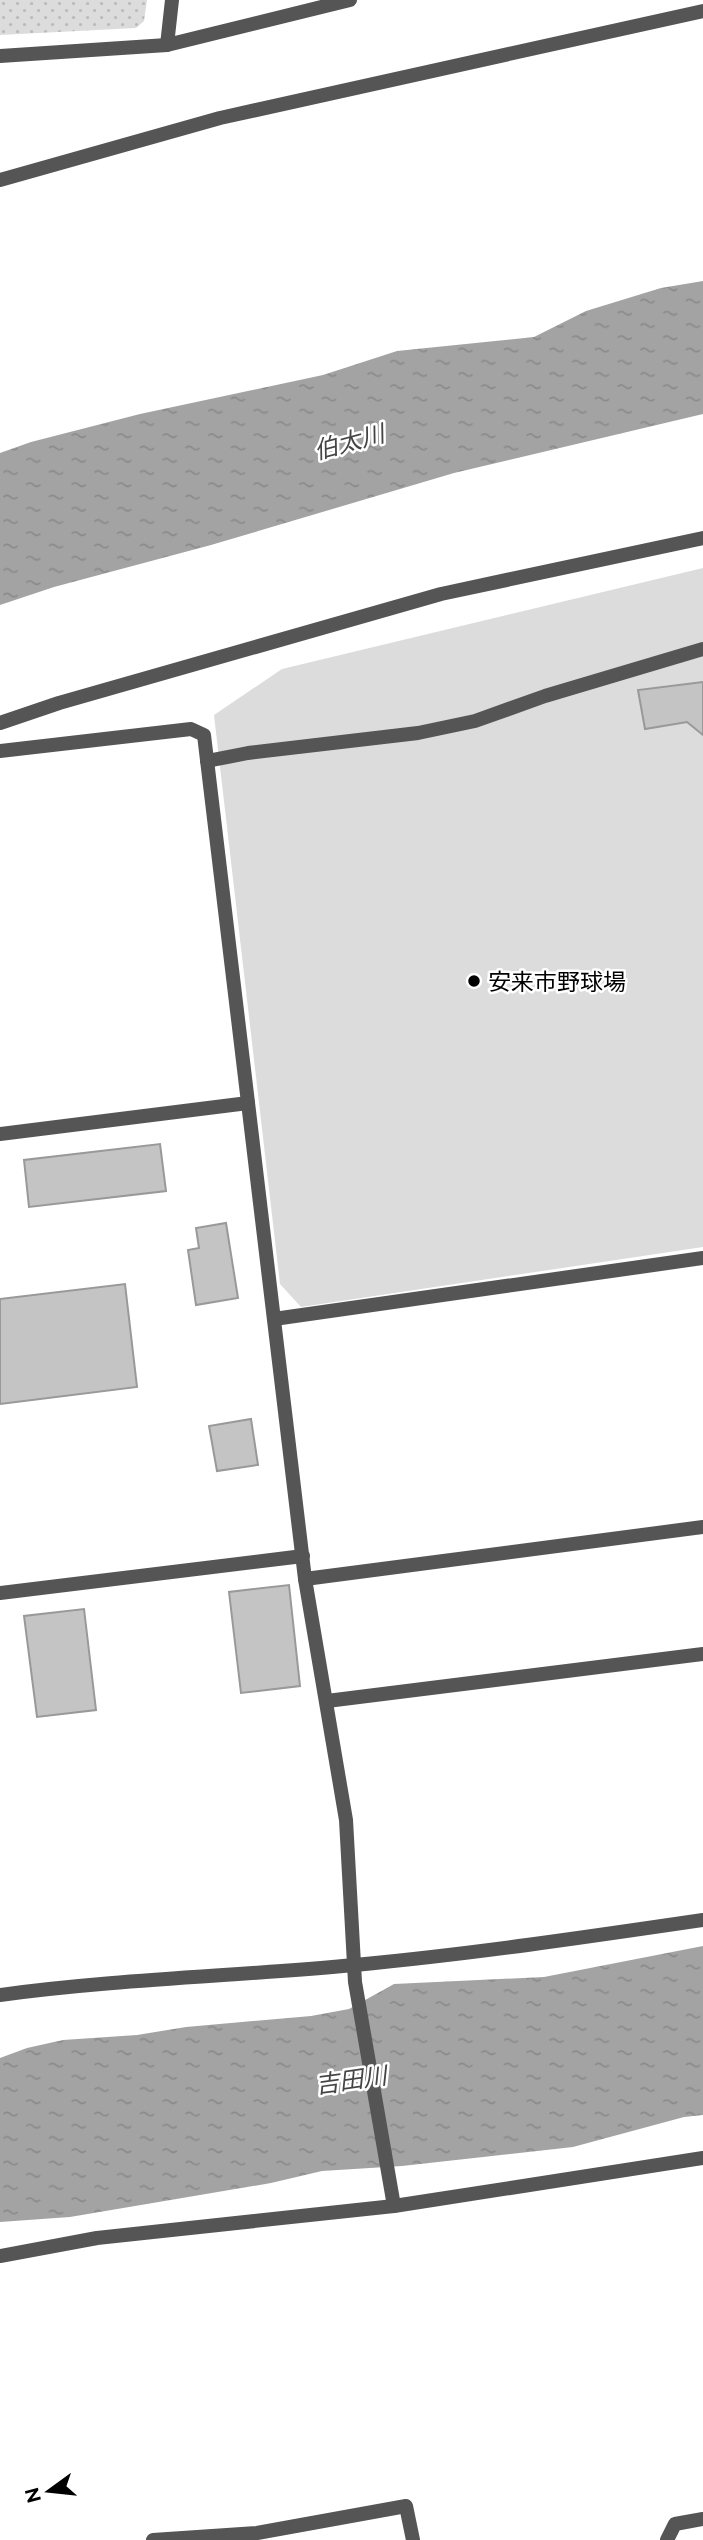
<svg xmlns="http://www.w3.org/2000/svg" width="703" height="2540" font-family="Raleway,'Noto Sans JP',sans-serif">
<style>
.grass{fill:#dcdcdc}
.park{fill:url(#park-dots)}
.water{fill:url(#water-ripples)}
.building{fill:#c4c4c4;stroke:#999;stroke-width:2}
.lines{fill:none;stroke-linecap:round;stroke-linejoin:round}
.service{stroke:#555;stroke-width:14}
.minor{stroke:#555;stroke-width:14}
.poi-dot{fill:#000;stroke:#fff;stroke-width:2.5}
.labels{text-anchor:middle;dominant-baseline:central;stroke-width:5;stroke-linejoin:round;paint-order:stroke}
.poi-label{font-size:23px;fill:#000;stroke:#fff;text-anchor:start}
.water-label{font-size:24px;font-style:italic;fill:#444;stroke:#fff}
</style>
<defs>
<pattern id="park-dots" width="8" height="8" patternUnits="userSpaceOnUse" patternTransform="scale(1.75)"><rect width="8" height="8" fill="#dcdcdc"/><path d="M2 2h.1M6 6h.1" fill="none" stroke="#bbb" stroke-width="1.8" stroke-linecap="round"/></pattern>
<pattern id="water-ripples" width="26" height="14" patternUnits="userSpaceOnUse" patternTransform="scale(1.75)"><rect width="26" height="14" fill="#a3a3a3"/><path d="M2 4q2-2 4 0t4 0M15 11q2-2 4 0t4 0" fill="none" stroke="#8b8b8b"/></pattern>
</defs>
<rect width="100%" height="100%" fill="#fff"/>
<path class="grass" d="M703 568V1247L301 1307 280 1284 214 715 282 669Z"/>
<path class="park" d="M0 0H147L144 21 136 28 0 35Z"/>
<g class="water">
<path d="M703 281V414L454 473 211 545 54 587 0 605V453L31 442 140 414 323 375 397 351 534 337 586 311 661 288Z"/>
<path d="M703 1946V2115L684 2117 573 2147 402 2166 322 2171 271 2183 70 2217 0 2222V2058L27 2048 63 2040 137 2035 186 2027 311 2016 349 2009 394 1984 544 1977Z"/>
</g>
<g class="building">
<path d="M703 682V735L687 722 645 729 638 690Z"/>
<path d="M160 1144 166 1191 29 1207 24 1160Z"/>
<path d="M226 1223 238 1298 196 1305 188 1250 199 1248 196 1228Z"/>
<path d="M125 1284 137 1387 0 1404V1299Z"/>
<path d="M251 1419 258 1465 217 1471 209 1426Z"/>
<path d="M289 1585 300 1686 241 1693 229 1592Z"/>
<path d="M84 1609 96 1710 37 1717 24 1616Z"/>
</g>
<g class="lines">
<g class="service">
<path d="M0 723 59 703 441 594 703 538"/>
<path d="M207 761 248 753 418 733 475 721 545 696 703 649"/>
</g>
<g class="minor">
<path d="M172 0 167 45 350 0"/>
<path d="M0 56 167 45"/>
<path d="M0 180 220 118 703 11"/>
<path d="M0 751 191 729 204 735 305 1579 346 1820 355 1982 394 2206"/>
<path d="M0 1134 248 1103"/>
<path d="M274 1319 703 1258"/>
<path d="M305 1579 703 1527"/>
<path d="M0 1593 303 1556"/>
<path d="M327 1701 703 1654"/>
<path d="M0 1995C118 1979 237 1976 355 1965 471 1954 587 1937 703 1920"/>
<path d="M0 2256 97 2238 394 2206 703 2158"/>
<path d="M153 2540 257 2533 406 2506 413 2540"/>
<path d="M667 2540 675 2524 703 2519"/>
</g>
</g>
<circle class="poi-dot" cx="474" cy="981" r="7"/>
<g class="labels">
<g class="poi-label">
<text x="488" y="981">安来市野球場</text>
</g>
<g class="water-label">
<text transform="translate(349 442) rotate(-15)">伯太川</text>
<text transform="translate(351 2080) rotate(-8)">吉田川</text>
</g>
</g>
<g transform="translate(49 2491) rotate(255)" stroke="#ffffff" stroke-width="5" paint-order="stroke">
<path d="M0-5L12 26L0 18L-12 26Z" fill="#000000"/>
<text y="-10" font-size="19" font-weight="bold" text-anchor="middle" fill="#000000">N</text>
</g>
</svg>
